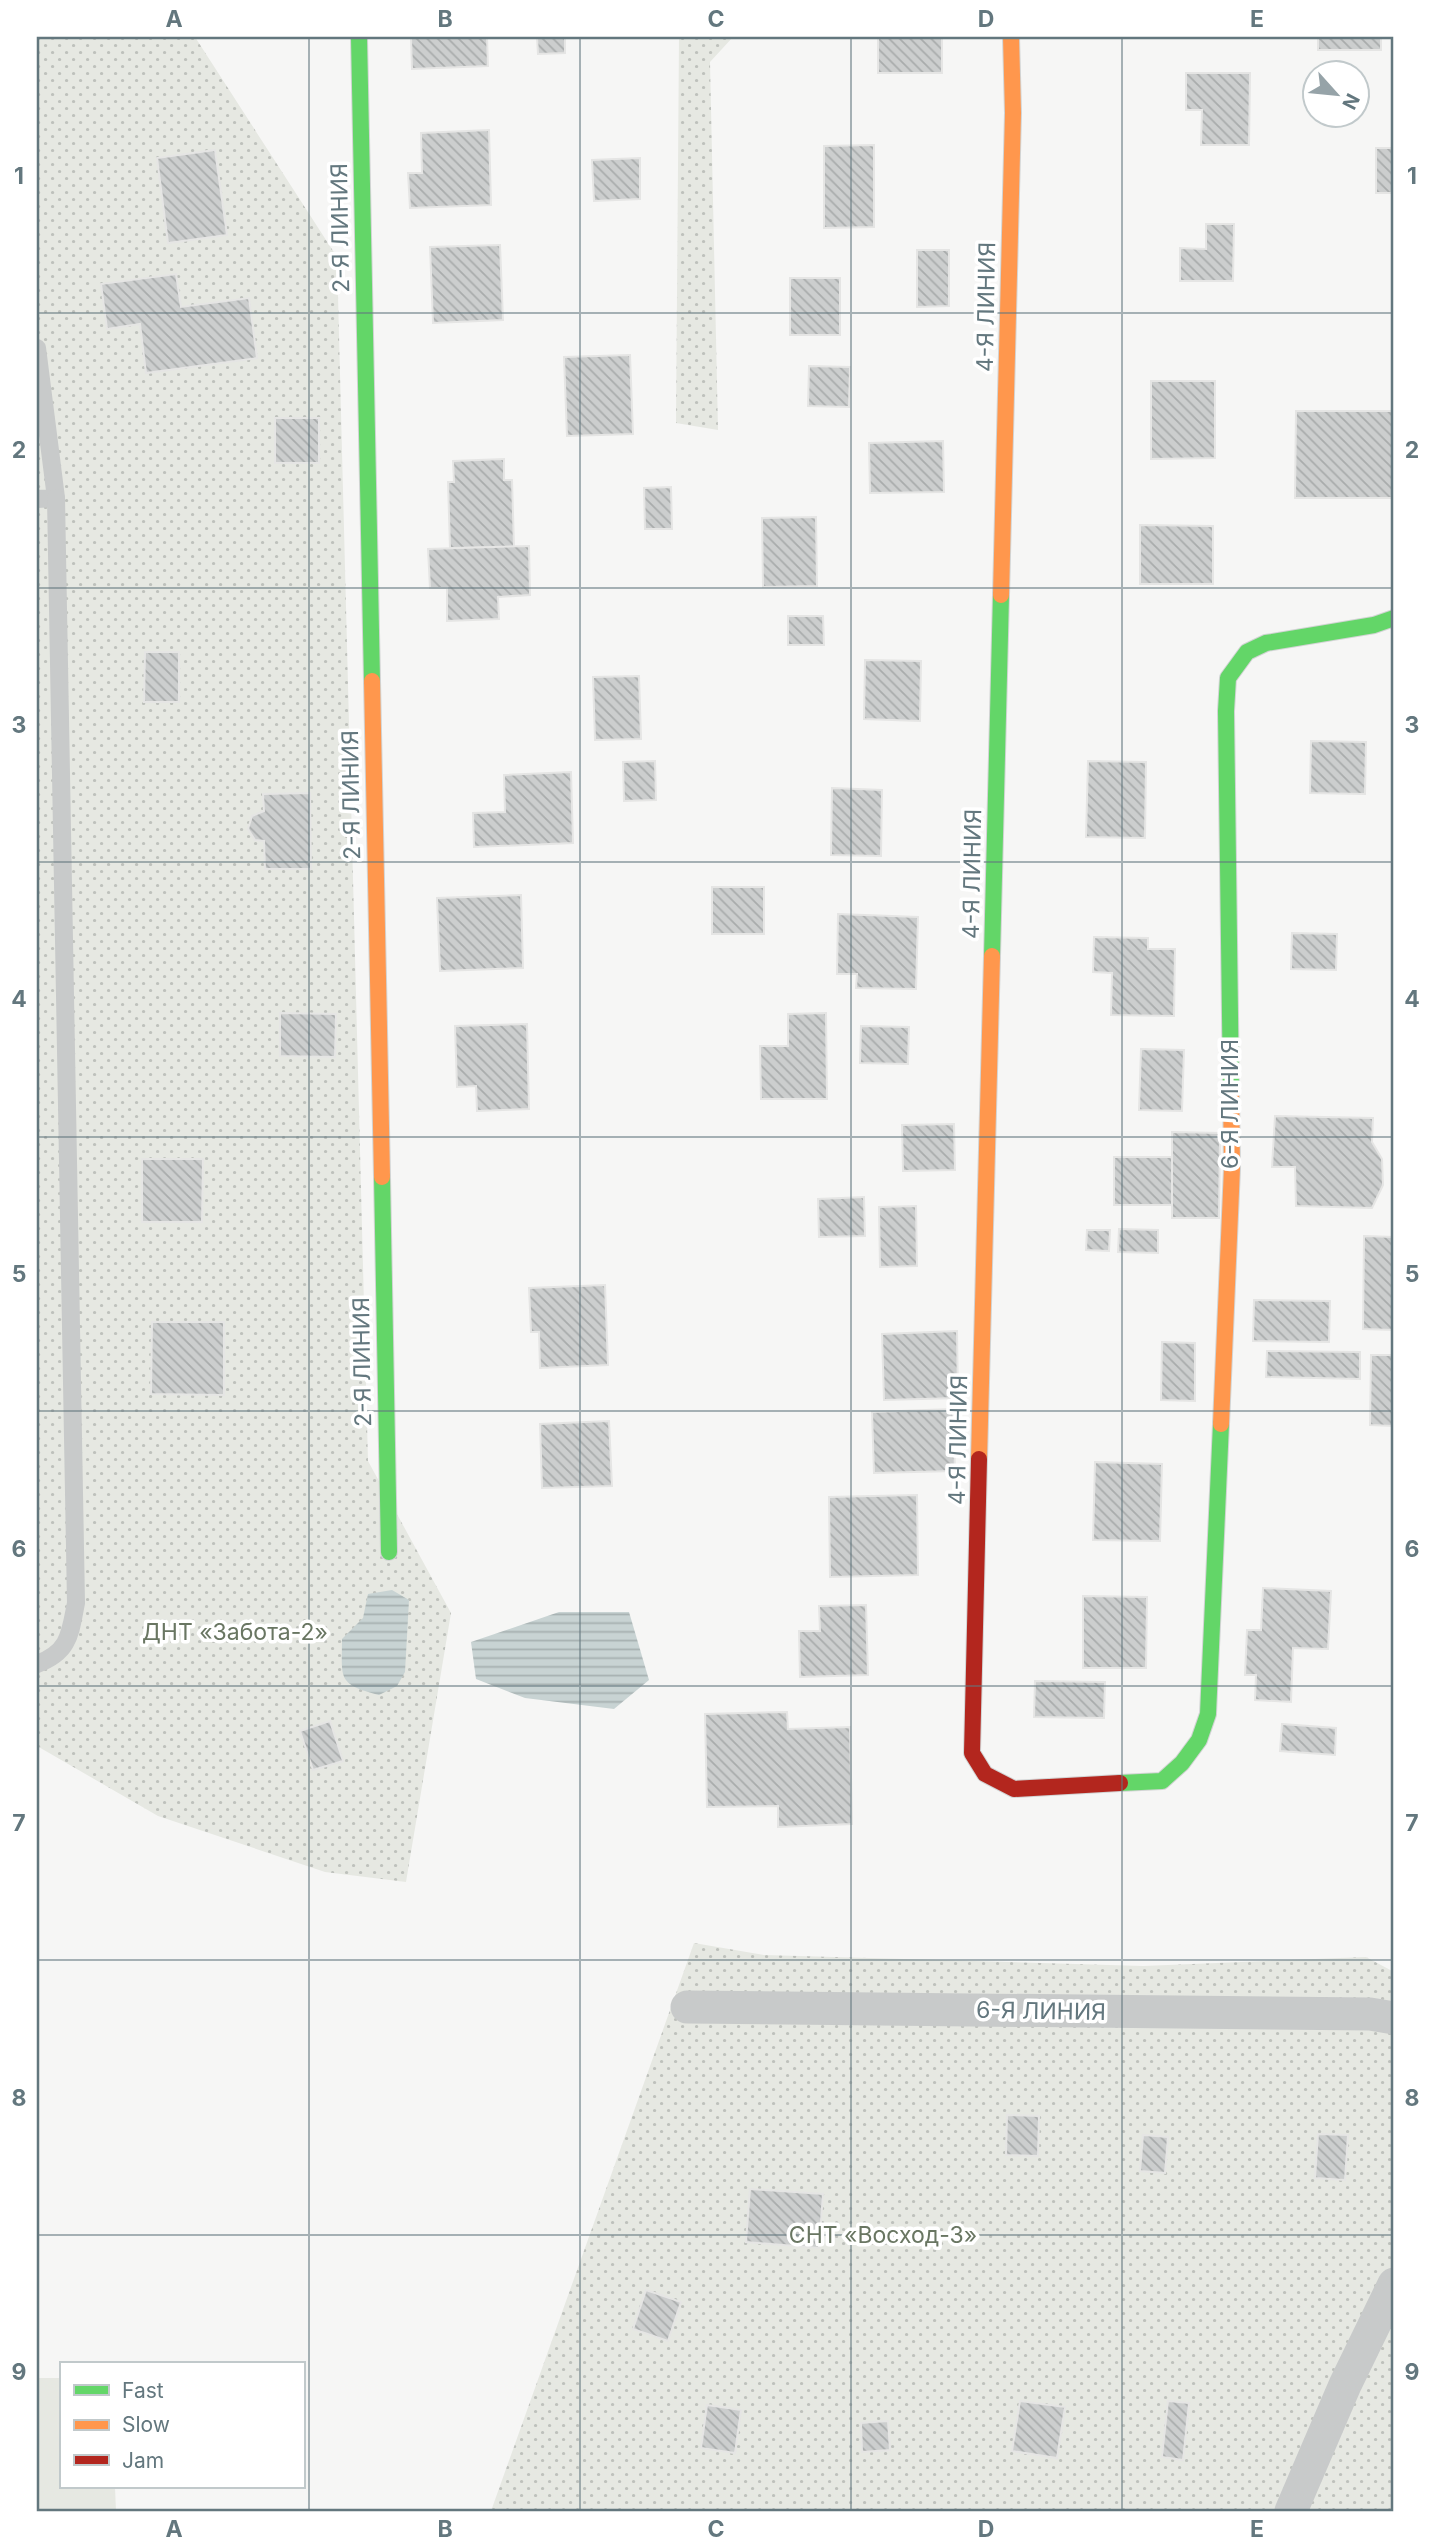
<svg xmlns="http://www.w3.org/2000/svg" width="1431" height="2548" font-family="Inter,sans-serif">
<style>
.green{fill:url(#green-dots)}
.pitch{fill:#e6e8e2}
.water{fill:url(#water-rules)}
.building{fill:url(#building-back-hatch);stroke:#e5e5e4;stroke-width:2}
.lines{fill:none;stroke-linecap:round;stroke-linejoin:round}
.fast-casing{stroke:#d2d4d4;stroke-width:18}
.slow-casing{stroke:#d2d4d4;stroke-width:18}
.jam-casing{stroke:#d2d4d4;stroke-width:18}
.lane{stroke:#c8caca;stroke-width:18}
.street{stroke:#c8caca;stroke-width:33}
.fast{stroke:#63d668;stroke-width:16}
.slow{stroke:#ff974d;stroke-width:16}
.jam{stroke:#b3261e;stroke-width:16}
.grid{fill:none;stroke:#63777e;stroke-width:2;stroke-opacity:0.55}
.labels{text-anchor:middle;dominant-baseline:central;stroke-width:7;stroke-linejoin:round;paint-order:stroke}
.street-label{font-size:23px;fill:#63777e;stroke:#fff}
.park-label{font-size:23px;fill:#697662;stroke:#fff}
.neatline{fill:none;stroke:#63777e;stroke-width:2.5}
.grid-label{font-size:23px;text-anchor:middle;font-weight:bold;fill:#63777e}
</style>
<defs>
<pattern id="green-dots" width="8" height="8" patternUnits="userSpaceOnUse" patternTransform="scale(1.75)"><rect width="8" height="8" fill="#e6e8e2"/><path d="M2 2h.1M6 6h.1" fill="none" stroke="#bec1bc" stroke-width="1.8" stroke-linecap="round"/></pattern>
<pattern id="water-rules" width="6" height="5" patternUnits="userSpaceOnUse" patternTransform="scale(1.75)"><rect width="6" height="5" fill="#c8d3d3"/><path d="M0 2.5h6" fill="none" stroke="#a6b0b0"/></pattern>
<pattern id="building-back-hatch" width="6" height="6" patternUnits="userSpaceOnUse" patternTransform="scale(1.75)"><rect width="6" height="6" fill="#cccece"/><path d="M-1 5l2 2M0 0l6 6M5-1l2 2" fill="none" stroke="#a9acac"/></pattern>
</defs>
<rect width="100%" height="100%" fill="#f6f6f5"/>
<g class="green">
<path d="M37 37H195L337 257 368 1461 451 1613 406 1882 325 1872 158 1816 37 1746Z"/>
<path d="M679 37H733L710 62 718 430 676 423Z"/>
<path d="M694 1943 764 1955 1143 1966 1366 1957 1394 1972V2511H491Z"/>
</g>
<path class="pitch" d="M37 2378H61V2487H115L116 2511H37Z"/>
<g class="water">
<path d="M392 1590 409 1600 405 1672 397 1686 379 1695C337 1684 342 1679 342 1639L363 1618 368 1594Z"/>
<path d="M559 1612H629L649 1680 614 1709 525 1698 476 1679 471 1642Z"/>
</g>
<g class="building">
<path d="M411 37H487L488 66 412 69Z"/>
<path d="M537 37H565V53L538 54Z"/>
<rect x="878" y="37" width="64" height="36"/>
<rect x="1318" y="37" width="63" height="13"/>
<path d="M1186 73H1250L1249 145H1201L1202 110H1186Z"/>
<path d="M489 130 491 205 410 208 408 173H422L421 133Z"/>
<path d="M874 145V227L824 228V146Z"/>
<rect x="1376" y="148" width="18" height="45"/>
<path d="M215 150 227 235 168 243 157 158Z"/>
<path d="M640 158V199L594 201 592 160Z"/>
<path d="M1206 224H1234L1233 281H1180V248L1206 249Z"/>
<path d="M500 245 503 320 433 323 430 247Z"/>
<path d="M917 250H949V306L917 307Z"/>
<path d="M176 274 181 307 249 298 257 358 146 373 140 324 107 329 101 284Z"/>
<rect x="790" y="278" width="50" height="57"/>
<path d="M630 355 633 434 567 436 564 357Z"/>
<path d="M809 366 850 367 849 407 808 406Z"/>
<path d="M1151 381H1215V458L1151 459Z"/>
<path d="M1296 411H1394V498H1295Z"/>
<rect x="275" y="418" width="44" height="45"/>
<path d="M943 441 944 492 870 493 869 443Z"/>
<path d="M504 459V480H512L514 547 450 548 448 482H454L453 461Z"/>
<path d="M671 487 672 529H645L644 488Z"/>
<path d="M816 517 817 586 763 587 762 518Z"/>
<path d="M1140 525 1213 526V584H1140Z"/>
<path d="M529 546 530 595 498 597 499 619 447 621V588H430L428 549Z"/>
<path d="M788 616H823L824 645H788Z"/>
<path d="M145 652H179V702H144Z"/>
<path d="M865 660 921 661 920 721 864 719Z"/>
<path d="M639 676 641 739 595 740 593 677Z"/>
<path d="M1311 741 1366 742 1365 794 1310 793Z"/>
<path d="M655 761 656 800 624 801 623 762Z"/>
<path d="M1088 761 1146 762 1145 838 1086 837Z"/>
<path d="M571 772 573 843 474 847 473 813 505 812 504 775Z"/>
<path d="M832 788 882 790 881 856 831 855Z"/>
<path d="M310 793 311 869H265L264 841 255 840 248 829 252 816 264 811 263 794Z"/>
<rect x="712" y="887" width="52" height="47"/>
<path d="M521 895 523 968 440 971 437 898Z"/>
<path d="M838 914 918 917 916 989 856 988 857 974H837Z"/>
<path d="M1292 933 1337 934 1336 970 1291 969Z"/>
<path d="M1094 937 1148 938V949H1175L1174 1016 1111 1015 1112 973 1093 972Z"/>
<path d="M280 1013 336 1014 335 1057 280 1056Z"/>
<path d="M826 1013 827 1099H761L760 1046H788V1014Z"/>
<path d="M527 1024 529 1109 477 1111 476 1086 457 1087 455 1026Z"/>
<path d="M861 1026 909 1027 908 1064 860 1063Z"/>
<path d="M1141 1049 1184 1050 1182 1111 1139 1110Z"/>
<path d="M1275 1116 1373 1118 1372 1142 1382 1159 1383 1185 1372 1208 1296 1206 1295 1167H1272Z"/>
<path d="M954 1124 955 1170 903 1171 902 1125Z"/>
<path d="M1172 1132 1220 1133 1219 1218H1172Z"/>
<rect x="1114" y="1157" width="58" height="48"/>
<path d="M142 1159H203L202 1222H142Z"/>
<path d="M864 1197 865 1236 819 1237 818 1199Z"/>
<path d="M916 1206 917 1266 880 1267 879 1207Z"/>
<path d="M1119 1229 1158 1230V1253L1118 1252Z"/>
<path d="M1087 1230H1110L1109 1251 1086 1250Z"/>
<path d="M1364 1236 1394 1237V1330L1363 1329Z"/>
<path d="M605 1285 608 1365 540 1368 539 1332H531L529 1288Z"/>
<path d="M1254 1300 1330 1301 1329 1342 1253 1341Z"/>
<path d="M152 1322H224V1395L151 1394Z"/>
<path d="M957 1331 958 1398 884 1400 882 1334Z"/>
<path d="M1162 1342 1195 1343V1401L1161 1400Z"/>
<path d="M1267 1351 1360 1352V1379L1266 1377Z"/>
<path d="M1371 1355H1394V1426L1370 1425Z"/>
<path d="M953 1409 955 1471 874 1473 872 1412Z"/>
<path d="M609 1421 612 1486 542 1488 540 1424Z"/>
<path d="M1095 1462 1162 1464 1160 1541 1093 1540Z"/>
<path d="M917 1495 918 1575 830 1577 829 1497Z"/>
<path d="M1263 1588 1331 1591 1328 1649 1293 1648 1291 1702 1255 1700 1256 1675H1245L1247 1630H1261Z"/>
<path d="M1083 1596 1147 1597 1146 1668H1083Z"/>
<path d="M866 1605 868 1675 800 1677 799 1631H820L819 1606Z"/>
<path d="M1035 1681 1105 1682 1104 1718 1034 1717Z"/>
<path d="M787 1712 788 1729 850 1727 852 1824 778 1827V1806L707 1807 705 1714Z"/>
<path d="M330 1721 343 1761 313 1770 300 1731Z"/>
<path d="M1282 1724 1336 1728 1335 1755 1280 1751Z"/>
<path d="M1007 2115 1039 2116 1038 2156 1006 2155Z"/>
<path d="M1318 2134 1348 2135 1345 2180 1315 2178Z"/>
<path d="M1143 2135 1168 2137 1165 2173 1140 2171Z"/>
<path d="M750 2189 823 2194 819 2248 746 2242Z"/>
<path d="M646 2290 681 2302 668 2341 633 2329Z"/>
<path d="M1020 2401 1065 2407 1057 2458 1012 2451Z"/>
<path d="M1168 2401 1189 2403 1183 2460 1162 2457Z"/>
<path d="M707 2405 741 2410 735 2453 701 2448Z"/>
<path d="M888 2421 890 2450 862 2452 861 2423Z"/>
</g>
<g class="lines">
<g class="fast-casing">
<g id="fast">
<path d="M359 37 372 681"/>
<path d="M992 956 1001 595"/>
<path d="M1231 1091 1226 711 1228 678 1247 652 1266 643 1374 625 1394 618"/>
<path d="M382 1177 389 1552"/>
<path d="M1120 1783 1162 1781 1182 1763 1199 1740 1208 1714 1221 1424"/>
</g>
</g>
<g class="slow-casing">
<g id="slow">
<path d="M1001 595 1013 113 1011 37"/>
<path d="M372 681 382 1177"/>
<path d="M1221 1424 1232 1168 1231 1091"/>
<path d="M979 1459 992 956"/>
</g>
</g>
<g class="jam-casing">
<path id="jam" d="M979 1459 972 1753 985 1774 1014 1789 1120 1783"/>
</g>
<g class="lane">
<path d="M37 348 56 498 37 499"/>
<path d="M37 1664C70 1652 70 1633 76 1603L56 498"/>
</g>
<g class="street">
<path d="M687 2007 1370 2014 1394 2018"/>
<path d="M1291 2511 1345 2385 1394 2284"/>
</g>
<use href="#fast" class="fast"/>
<use href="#slow" class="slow"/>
<use href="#jam" class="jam"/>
</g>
<path class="grid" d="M309 37V2511M580 37V2511M851 37V2511M1122 37V2511M37 313H1394M37 588H1394M37 862H1394M37 1137H1394M37 1411H1394M37 1686H1394M37 1960H1394M37 2235H1394"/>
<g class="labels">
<g class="street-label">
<text transform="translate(340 228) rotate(-91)">2-Я ЛИНИЯ</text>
<text transform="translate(986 307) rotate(-89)">4-Я ЛИНИЯ</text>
<text transform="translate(351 795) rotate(-91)">2-Я ЛИНИЯ</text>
<text transform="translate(972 874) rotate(-89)">4-Я ЛИНИЯ</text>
<text transform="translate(1230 1104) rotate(-90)">6-Я ЛИНИЯ</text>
<text transform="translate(362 1362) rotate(-91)">2-Я ЛИНИЯ</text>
<text transform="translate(958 1440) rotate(-89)">4-Я ЛИНИЯ</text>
<text transform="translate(1041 2011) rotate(1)">6-Я ЛИНИЯ</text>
</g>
<g class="park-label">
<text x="235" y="1632">ДНТ «Забота-2»</text>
<text x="883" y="2235">СНТ «Восход-3»</text>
</g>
</g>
<rect width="1431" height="2548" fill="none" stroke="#ffffff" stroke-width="77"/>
<rect x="60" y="2362" width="245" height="126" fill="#ffffff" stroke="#c1c9cb" stroke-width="2"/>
<rect x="74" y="2385" width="35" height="10" fill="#63d668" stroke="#c1c9cb" stroke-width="2"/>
<text x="122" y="2398" font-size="21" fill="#63777e">Fast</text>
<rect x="74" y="2420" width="35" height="10" fill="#ff974d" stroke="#c1c9cb" stroke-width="2"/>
<text x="122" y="2432" font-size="21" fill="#63777e">Slow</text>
<rect x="74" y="2455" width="35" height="10" fill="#b3261e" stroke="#c1c9cb" stroke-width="2"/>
<text x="122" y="2468" font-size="21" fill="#63777e">Jam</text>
<g transform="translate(1336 94) rotate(117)"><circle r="33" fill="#ffffff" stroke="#c1c9cb" stroke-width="2"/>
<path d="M0-5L12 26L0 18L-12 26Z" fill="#96a3a8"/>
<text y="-10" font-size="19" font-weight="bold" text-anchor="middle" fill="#63777e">N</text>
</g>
<rect x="38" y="38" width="1354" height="2472" class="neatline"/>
<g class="grid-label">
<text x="174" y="27">A</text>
<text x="445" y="27">B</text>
<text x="716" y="27">C</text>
<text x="986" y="27">D</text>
<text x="1257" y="27">E</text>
<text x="19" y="184">1</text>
<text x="1412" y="184">1</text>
<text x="19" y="458">2</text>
<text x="1412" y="458">2</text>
<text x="19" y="733">3</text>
<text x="1412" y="733">3</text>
<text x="19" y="1007">4</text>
<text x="1412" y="1007">4</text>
<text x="19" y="1282">5</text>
<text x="1412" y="1282">5</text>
<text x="19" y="1557">6</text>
<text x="1412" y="1557">6</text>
<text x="19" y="1831">7</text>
<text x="1412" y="1831">7</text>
<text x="19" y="2106">8</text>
<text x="1412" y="2106">8</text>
<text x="19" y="2380">9</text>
<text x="1412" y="2380">9</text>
<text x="174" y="2537">A</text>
<text x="445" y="2537">B</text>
<text x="716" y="2537">C</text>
<text x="986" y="2537">D</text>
<text x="1257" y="2537">E</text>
</g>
</svg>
